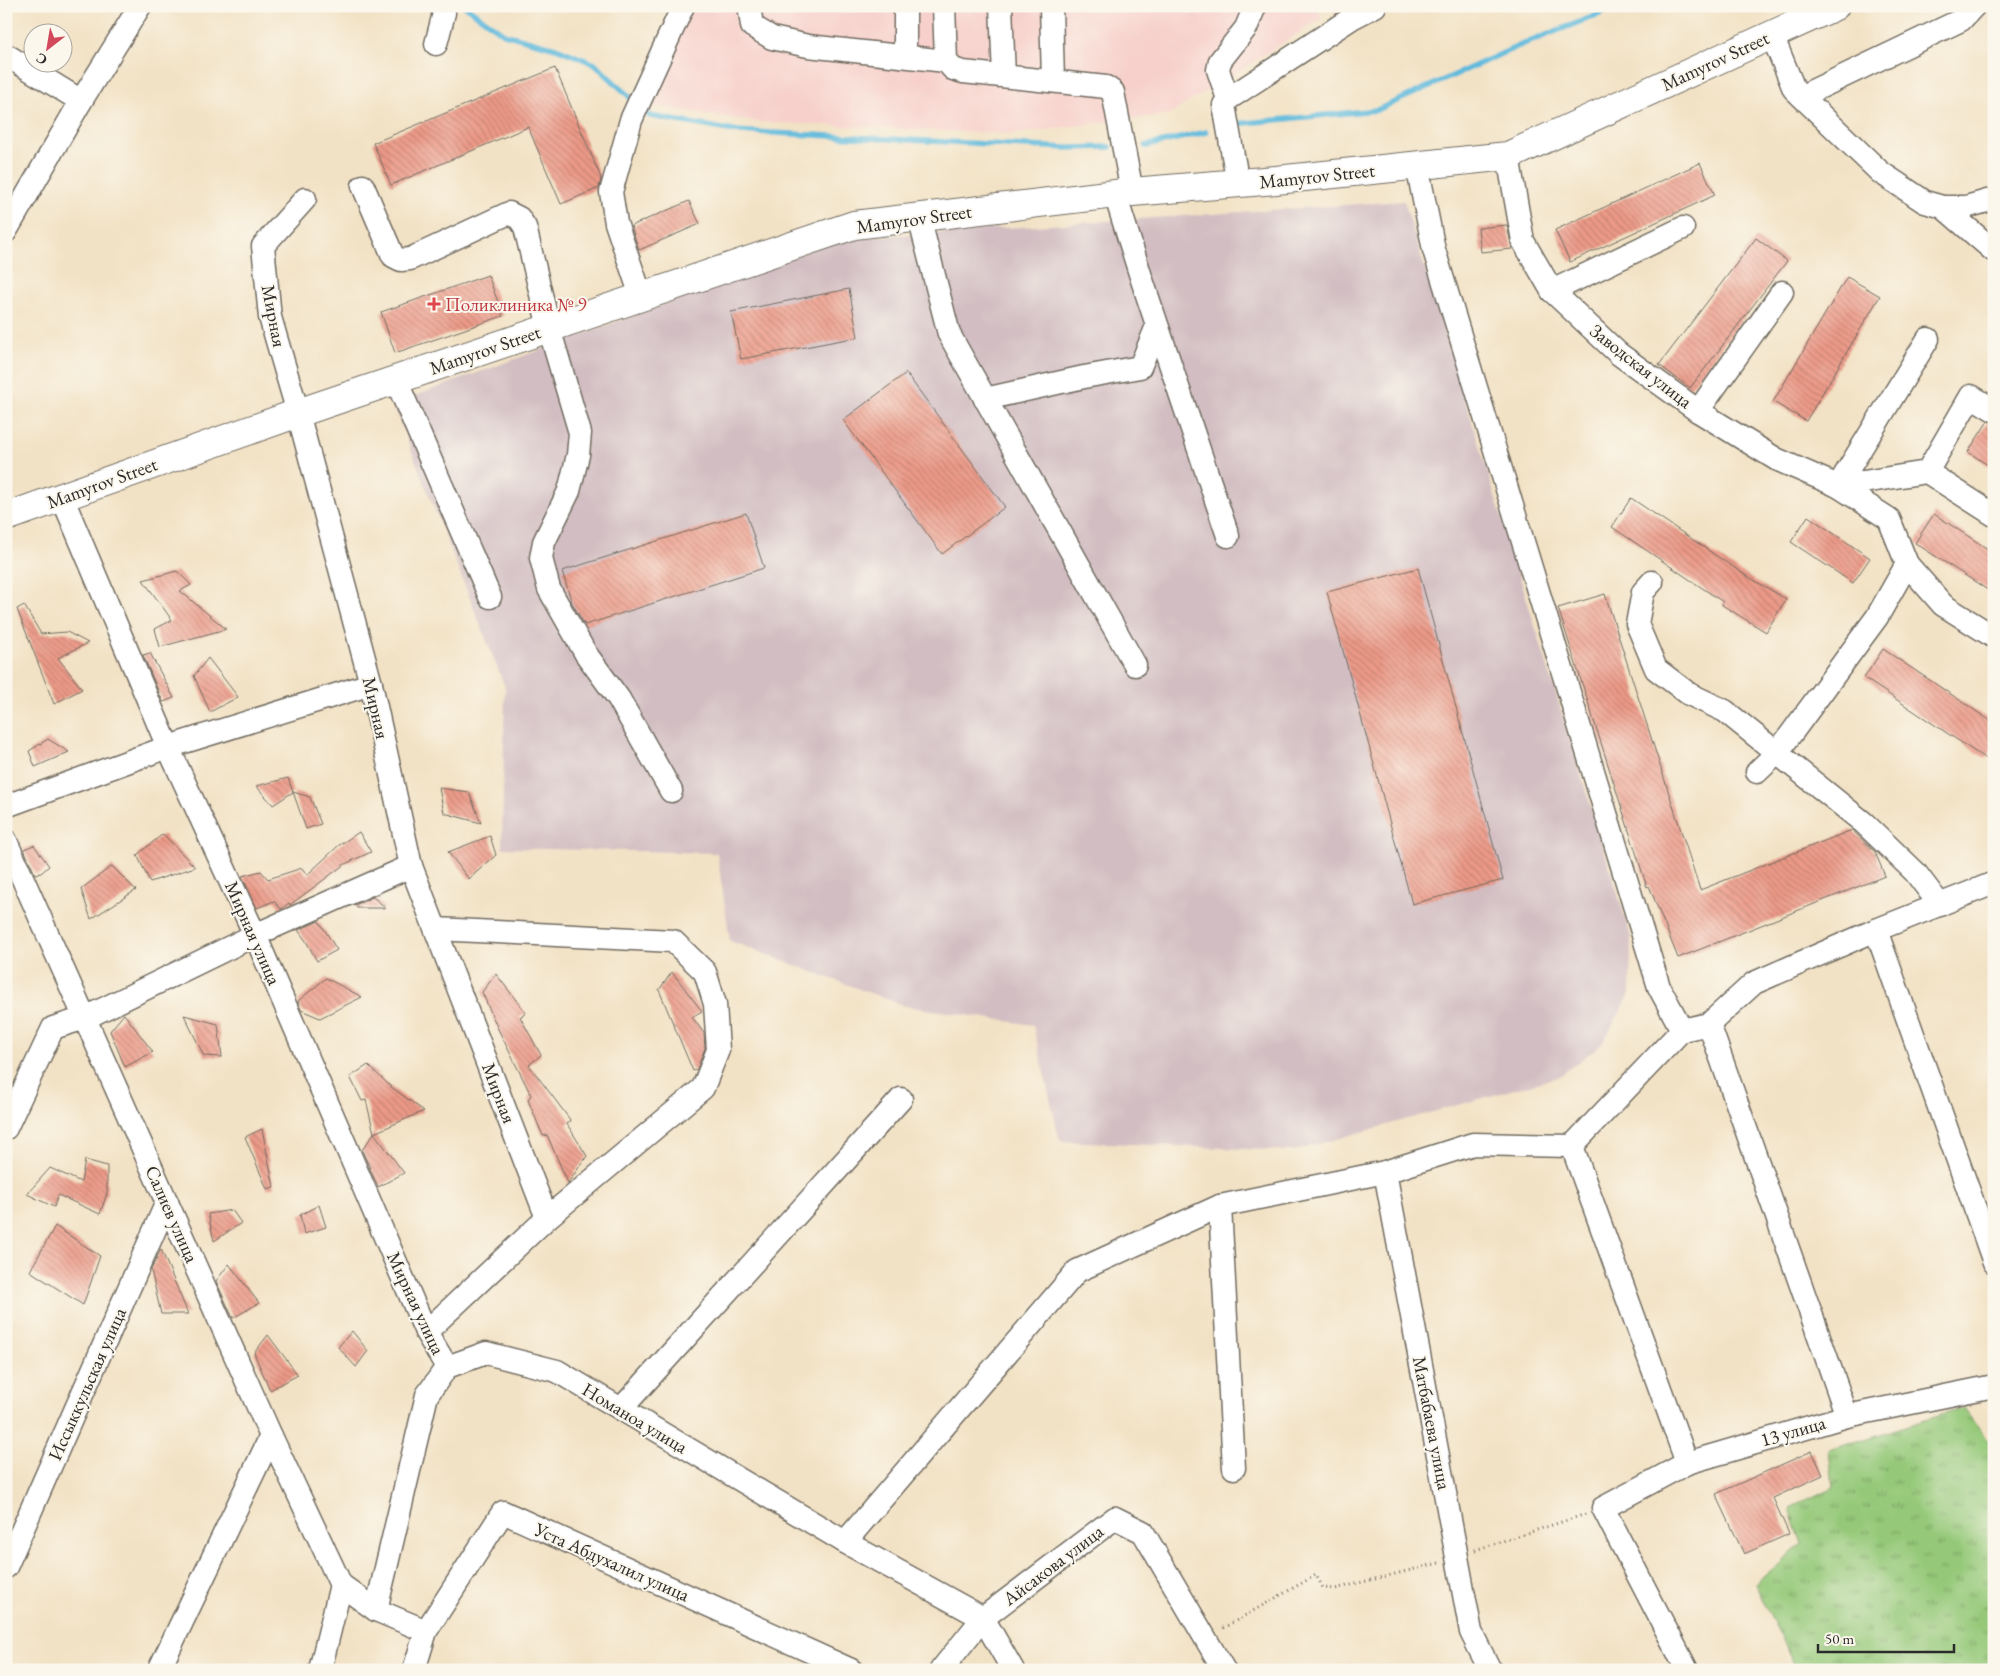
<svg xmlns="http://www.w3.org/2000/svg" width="2000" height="1676" font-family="'EB Garamond',serif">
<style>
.built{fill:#f7d0cb}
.industrial{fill:#d2bec2}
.park{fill:url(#park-tufts);stroke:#607a52}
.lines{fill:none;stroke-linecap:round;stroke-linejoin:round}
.stream{stroke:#5fbadc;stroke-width:5.5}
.building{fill:url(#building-back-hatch)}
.minor-casing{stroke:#716b61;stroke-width:25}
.major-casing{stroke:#716b61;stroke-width:30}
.path{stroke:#716b61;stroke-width:3;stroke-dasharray:1 4;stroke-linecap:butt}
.minor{stroke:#fff;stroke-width:22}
.major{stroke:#fff;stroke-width:28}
.health-dot{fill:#e0444e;stroke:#fbf7ec;stroke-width:2}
.labels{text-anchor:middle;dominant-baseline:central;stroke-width:4;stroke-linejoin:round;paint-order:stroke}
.street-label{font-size:19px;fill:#2b2b2b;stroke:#fbf7ec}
.health-label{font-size:19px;fill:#be3a42;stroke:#fbf7ec;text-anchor:start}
</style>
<defs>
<pattern id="park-tufts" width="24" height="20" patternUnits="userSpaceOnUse" patternTransform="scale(1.25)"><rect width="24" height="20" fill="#95c979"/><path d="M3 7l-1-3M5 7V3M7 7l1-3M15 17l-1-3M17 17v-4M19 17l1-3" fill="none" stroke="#7aa363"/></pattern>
<pattern id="building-back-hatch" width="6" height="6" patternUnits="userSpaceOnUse" patternTransform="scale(1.25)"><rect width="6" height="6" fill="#ed9a88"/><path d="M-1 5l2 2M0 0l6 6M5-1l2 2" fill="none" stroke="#c07e6f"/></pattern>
</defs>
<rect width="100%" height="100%" fill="#fbf7ec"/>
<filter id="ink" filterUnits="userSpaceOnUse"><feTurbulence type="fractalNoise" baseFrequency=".02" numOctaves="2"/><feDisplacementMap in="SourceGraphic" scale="10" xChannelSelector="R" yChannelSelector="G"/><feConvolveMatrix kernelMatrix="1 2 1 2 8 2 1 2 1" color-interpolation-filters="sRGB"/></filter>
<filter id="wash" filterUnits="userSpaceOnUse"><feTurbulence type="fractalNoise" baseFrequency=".0096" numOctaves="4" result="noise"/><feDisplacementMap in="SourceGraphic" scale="20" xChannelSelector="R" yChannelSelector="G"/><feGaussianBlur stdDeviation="1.12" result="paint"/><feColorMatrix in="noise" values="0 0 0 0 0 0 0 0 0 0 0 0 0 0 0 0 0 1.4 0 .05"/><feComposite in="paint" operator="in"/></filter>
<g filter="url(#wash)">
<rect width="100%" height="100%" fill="#f2e2c5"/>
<path class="built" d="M689 6H1318L1321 19 1170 114 1013 134 759 122 655 106Z"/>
<path class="industrial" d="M1404 201 1631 937 1630 994 1602 1044 1558 1077 1294 1151 1060 1141 1033 1025 905 1006 730 941 717 853 502 848 505 687 393 404 841 239Z"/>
<path class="park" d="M1964 1408 1994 1448V1670H1797L1755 1584 1802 1544 1790 1508 1833 1487 1829 1450Z"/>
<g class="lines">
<g class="stream">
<path d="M465 6 504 34 556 48 595 64 634 101"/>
<path d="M642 109 650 116 734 131 1067 148 1110 147"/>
<path d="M1235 124 1377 110 1521 45 1620 6"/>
<path d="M1146 146 1206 132"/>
</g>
</g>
<g id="blocks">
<g class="building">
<path d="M555 68 601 178 599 188 561 204 528 127 391 185 373 143Z"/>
<path d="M1700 163 1715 195 1570 262 1555 230Z"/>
<path d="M689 201 700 224 639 250 631 226Z"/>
<path d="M1507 225 1512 249 1481 252 1478 228Z"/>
<path d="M1756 238 1787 261 1690 388 1659 365Z"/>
<path d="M488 275 503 316 395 353 381 312Z"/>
<path d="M1847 277 1880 296 1806 421 1773 402Z"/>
<path d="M849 289 858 337 741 359 731 312Z"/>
<path d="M906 373 1005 507 942 554 843 420Z"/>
<path d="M1988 421 1994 423V469L1968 452Z"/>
<path d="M1631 498 1742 573 1786 599 1766 632 1722 605 1723 602 1612 527Z"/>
<path d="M746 513 764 568 585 625 572 603 562 571Z"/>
<path d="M1934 514 1994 553V594L1915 543Z"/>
<path d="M1808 516 1870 558 1853 583 1791 542Z"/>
<path d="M1418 568 1503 880 1412 904 1327 592Z"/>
<path d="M177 571 191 585 180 591 226 629 160 647 155 629 172 620 143 580Z"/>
<path d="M1605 594 1700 890 1852 830 1875 852 1885 876 1678 958 1649 886 1647 887 1558 608Z"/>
<path d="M24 605 41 634 67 632 88 643 58 658 82 689 54 704 17 609Z"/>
<path d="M1883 649 1994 723V747L1986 759 1864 678Z"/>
<path d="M150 653 174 698 163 702 143 655Z"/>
<path d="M208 658 238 697 210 712 194 676Z"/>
<path d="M48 739 69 752 35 767 29 751Z"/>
<path d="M288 778 293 792 273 805 256 786Z"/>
<path d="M439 788 469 792 481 823 444 813Z"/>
<path d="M293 792 310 797 321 824 306 829Z"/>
<path d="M359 832 371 852 345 864 290 905 289 903 281 909 274 901 257 908 242 876 261 871 268 879 302 868 307 875 338 846Z"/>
<path d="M163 834 195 867 150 882 137 855Z"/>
<path d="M490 836 496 855 469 879 448 852Z"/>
<path d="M34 845 49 866 41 873 35 874 24 849Z"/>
<path d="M112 866 136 890 91 919 81 889Z"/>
<path d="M373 897 386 908H357L355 905Z"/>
<path d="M319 921 337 950 317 961 306 941 298 930Z"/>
<path d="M672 972 702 1011 692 1017 704 1033 705 1048 697 1069 693 1071 659 990Z"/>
<path d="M496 974 526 1013 520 1017 541 1055 529 1065 571 1121 567 1124 587 1156 568 1183 547 1135 543 1136 528 1100 531 1095 498 1029 482 992Z"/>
<path d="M326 978 362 997 320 1018 301 1010 298 1001Z"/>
<path d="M124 1014 153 1052 125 1067 110 1031Z"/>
<path d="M184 1015 218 1024 222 1057 204 1056Z"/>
<path d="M368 1065 391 1087 424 1111 374 1133 366 1100 362 1101 350 1077Z"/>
<path d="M262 1129 274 1187 267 1189 245 1137Z"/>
<path d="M374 1133 404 1173 378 1187 362 1150Z"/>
<path d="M85 1160 107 1166V1193L100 1214 58 1195 54 1207 27 1194 50 1168 81 1182Z"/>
<path d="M319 1205 326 1227 304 1234 300 1215Z"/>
<path d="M232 1210 241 1223 214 1241 208 1214Z"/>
<path d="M55 1226 100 1256 83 1305 30 1271Z"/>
<path d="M161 1249 188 1314H161L151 1270Z"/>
<path d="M229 1264 259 1303 233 1318 216 1281Z"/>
<path d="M352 1331 368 1351 356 1367 338 1347Z"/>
<path d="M268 1335 298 1375 270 1390 254 1353Z"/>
<path d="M1812 1451 1823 1475 1773 1498 1789 1534 1744 1554 1716 1494Z"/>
</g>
</g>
</g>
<g filter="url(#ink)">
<use href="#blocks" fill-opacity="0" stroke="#716b61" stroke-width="1"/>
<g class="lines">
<g class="minor-casing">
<g id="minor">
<path d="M752 6 750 12 752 26 772 38 808 46 946 61"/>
<path d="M905 6V56"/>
<path d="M944 6 946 61 953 69 963 72 1106 87 1113 92 1132 192"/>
<path d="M1001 6 1004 76"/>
<path d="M1051 6 1053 81"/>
<path d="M1772 35 1794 89 1880 172 1925 202 1943 207H1966L1994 199"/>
<path d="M436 44 444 13 441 6"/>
<path d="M6 55 81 101"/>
<path d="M1802 96 1961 20 1974 6"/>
<path d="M1228 99 1218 70 1220 61 1246 28 1255 6"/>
<path d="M1508 156 1523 241 1552 291 1619 354 1698 411 1776 459 1838 486 1889 519 1907 564 1877 617 1777 753 1757 772"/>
<path d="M1417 165 1434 250 1659 987 1682 1030"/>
<path d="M1238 184 1224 105 1228 99 1352 18 1375 6"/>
<path d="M363 186 393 256 401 260 410 259 509 213 519 218 525 227 549 328 580 433 578 455 569 491 544 542 541 558 549 589 586 654 619 699 671 791"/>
<path d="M1115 194 1142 280 1228 536"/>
<path d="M305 199 263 246 270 317 298 413 371 684 411 866 547 1218"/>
<path d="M1943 207 1994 251"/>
<path d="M919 217 949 334 1135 665"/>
<path d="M6 231 81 101 140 6"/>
<path d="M1552 291 1683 228"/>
<path d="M641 296 616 223 611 192 631 120 683 6"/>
<path d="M396 380 490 597"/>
<path d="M985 399 1084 377 1140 367 1157 326"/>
<path d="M1698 411 1782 292"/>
<path d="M1927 472 1971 396 1994 410"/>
<path d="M1838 486 1928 339"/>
<path d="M1838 486 1927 472 1994 515"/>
<path d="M62 497 168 747 255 935 426 1332 447 1367"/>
<path d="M1907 564 1943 605 1994 637"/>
<path d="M1652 582 1643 592 1637 624 1656 669 1689 694 1725 711 1864 823 1915 872 1940 905"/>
<path d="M6 806 168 747 371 684"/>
<path d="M6 841 271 1436 341 1585 376 1610 426 1631 414 1670"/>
<path d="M1876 930 1994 1262"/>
<path d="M1709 1024 1847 1416"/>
<path d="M6 1128 53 1028 85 1018 255 935 411 866"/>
<path d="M1572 1146 1687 1463"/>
<path d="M1385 1172 1471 1632 1490 1670"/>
<path d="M1220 1206 1234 1468"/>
<path d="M426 1332 547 1218 703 1088 718 1050 715 1004 705 972 673 941 436 929"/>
<path d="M621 1409 901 1099"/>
<path d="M845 1542 1077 1271 1220 1206 1385 1172 1473 1144 1572 1146 1682 1030 1709 1024 1754 983 1876 930 1994 883"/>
<path d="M6 1567 167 1202"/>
<path d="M376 1610 427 1395 447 1367 486 1353 557 1371 845 1542 983 1618 1013 1670"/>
<path d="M426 1631 503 1512 851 1670"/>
<path d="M159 1670 271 1436"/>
<path d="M320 1670 341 1585"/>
<path d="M941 1670 983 1618 1115 1518 1143 1532 1224 1670"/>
<path d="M1687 1670 1603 1508 1687 1463 1847 1416 1994 1386"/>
</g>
</g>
<g class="major-casing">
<path id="major" d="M6 517 298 413 854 225 1132 192 1276 180 1508 156 1835 6"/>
</g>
<g class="path">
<path d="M1475 1550 1586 1514"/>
<path d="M1223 1628 1316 1575 1323 1588 1335 1589 1439 1563"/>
</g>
<use href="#minor" class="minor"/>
<use href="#major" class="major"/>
</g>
</g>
<path class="health-dot" d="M431.5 296.5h5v5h5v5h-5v5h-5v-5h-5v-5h5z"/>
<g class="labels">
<g class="street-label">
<text transform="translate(1715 61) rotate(-25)">Mamyrov Street</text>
<text transform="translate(1317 176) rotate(-6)">Mamyrov Street</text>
<text transform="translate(914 219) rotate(-8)">Mamyrov Street</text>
<text transform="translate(274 316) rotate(79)">Мирная</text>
<text transform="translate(485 350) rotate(-19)">Mamyrov Street</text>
<text transform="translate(1641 366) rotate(38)">Заводская улица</text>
<text transform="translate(102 483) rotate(-20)">Mamyrov Street</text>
<text transform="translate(376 708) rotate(77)">Мирная</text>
<text transform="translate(253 933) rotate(66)">Мирная улица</text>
<text transform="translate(499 1093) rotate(69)">Мирная</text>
<text transform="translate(172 1214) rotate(66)">Салиев улица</text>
<text transform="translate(416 1303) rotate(65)">Мирная улица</text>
<text transform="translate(87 1384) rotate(-66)">Иссыккульская улица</text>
<text transform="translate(635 1418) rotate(31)">Номаноа улица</text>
<text transform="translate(1432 1423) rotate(79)">Матбабаева улица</text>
<text transform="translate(1793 1431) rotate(-16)">13 улица</text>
<text transform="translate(612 1562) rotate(24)">Уста Абдухалил улица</text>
<text transform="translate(1053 1565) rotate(-37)">Айсакова улица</text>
</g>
<g class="health-label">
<text x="445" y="304">Поликлиника № 9</text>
</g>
</g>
<rect width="2000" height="1676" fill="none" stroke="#fbf7ec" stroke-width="25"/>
<g transform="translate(48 48) rotate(211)"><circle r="24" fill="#fbf7ec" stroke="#a8a59f"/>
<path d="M0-4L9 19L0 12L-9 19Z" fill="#d1495b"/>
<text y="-8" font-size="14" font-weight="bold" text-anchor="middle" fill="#2b2b2b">С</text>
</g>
<path d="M1818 1644v8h136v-8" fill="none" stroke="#2b2b2b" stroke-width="2.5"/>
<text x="1825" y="1644" font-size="15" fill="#2b2b2b" stroke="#fbf7ec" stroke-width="4" paint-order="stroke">50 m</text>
</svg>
